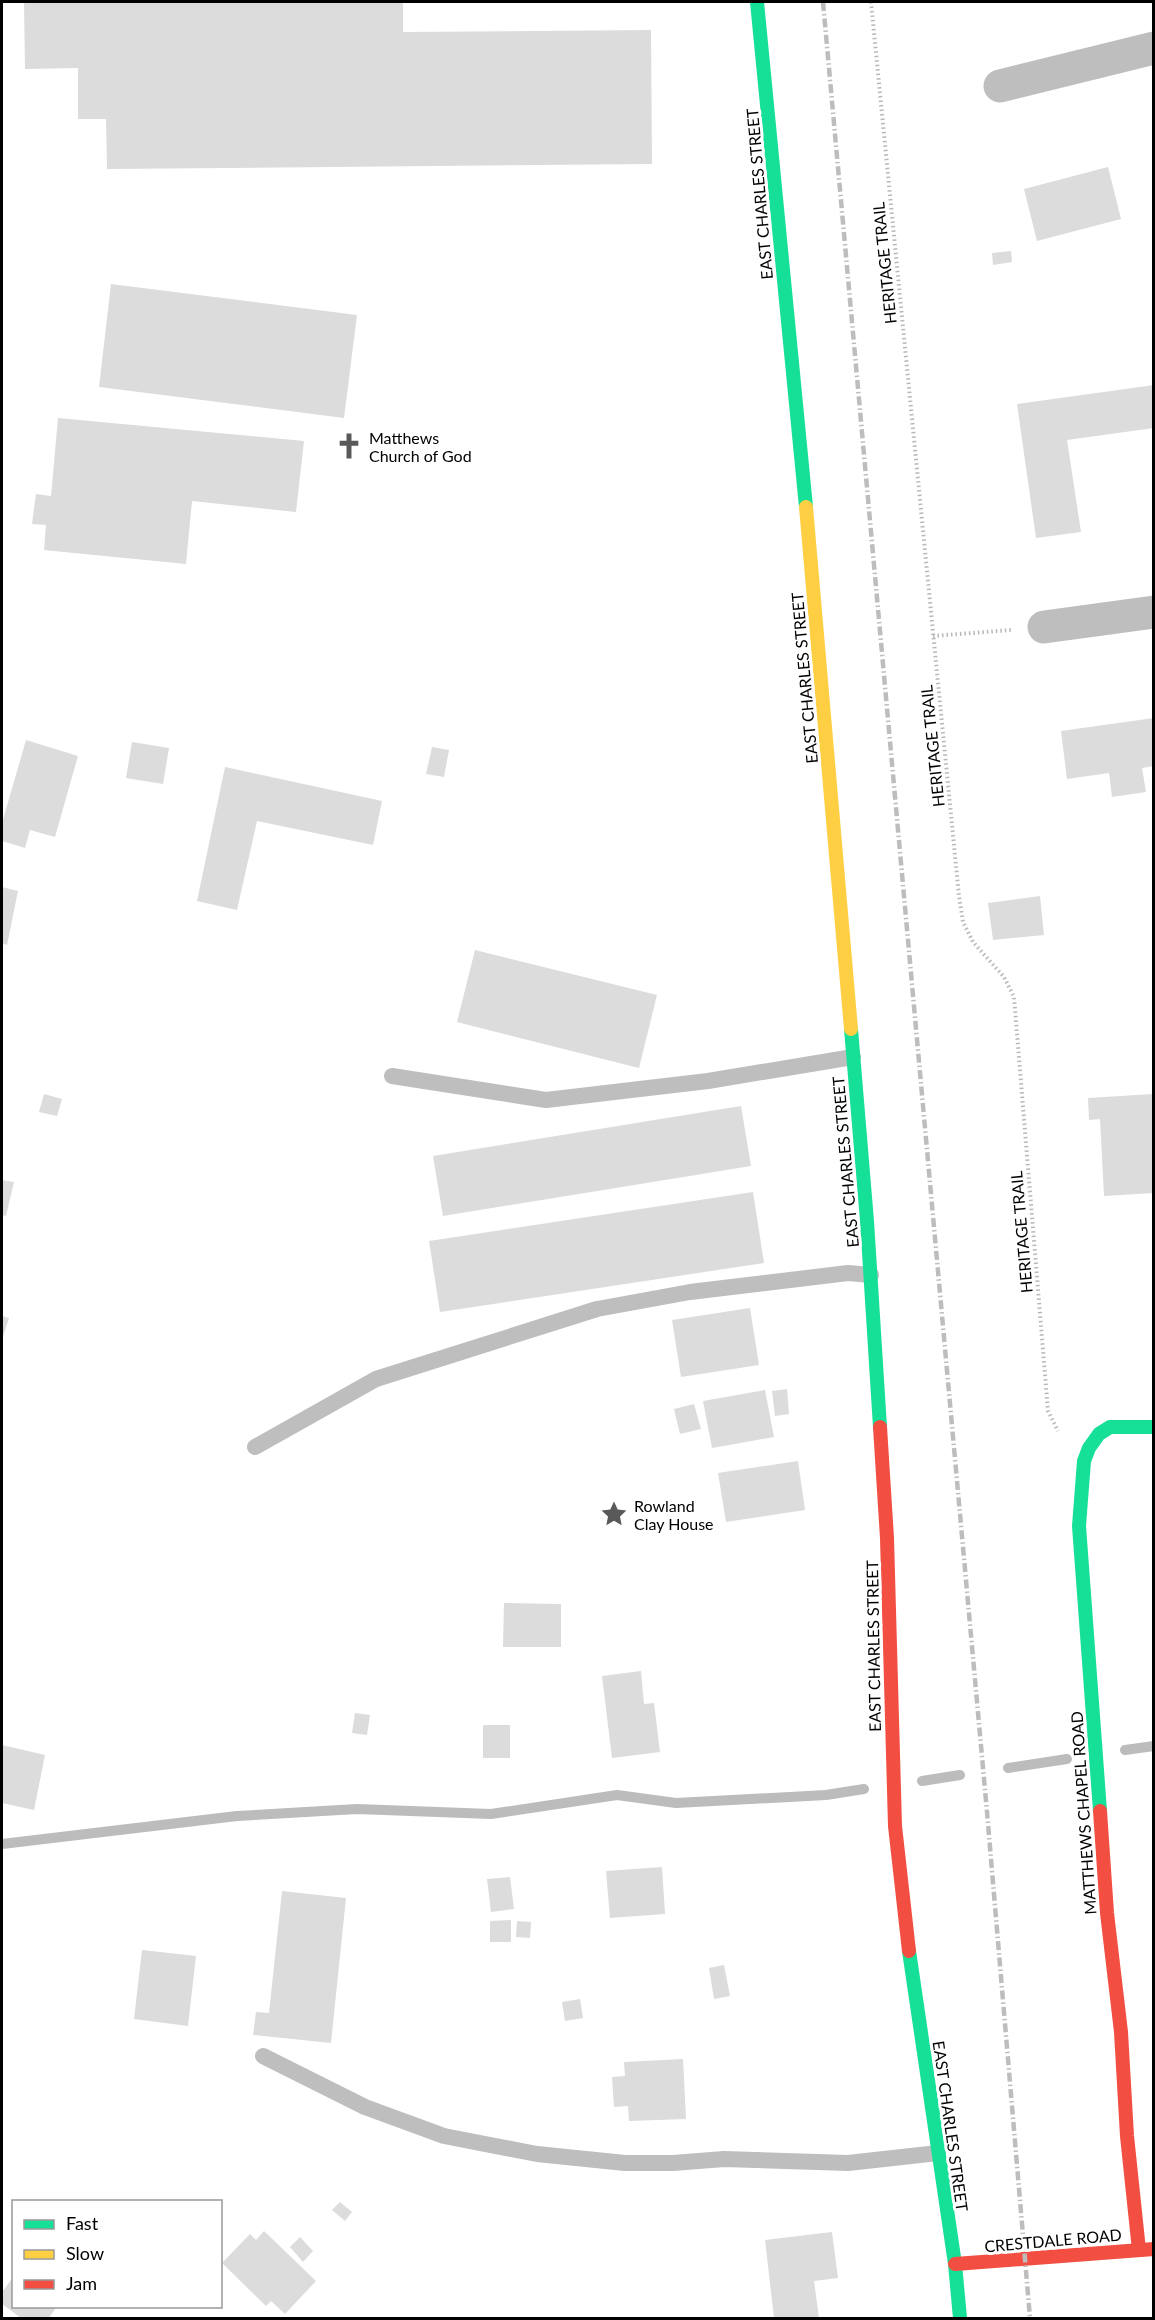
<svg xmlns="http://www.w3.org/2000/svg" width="1155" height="2320" font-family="Lato,sans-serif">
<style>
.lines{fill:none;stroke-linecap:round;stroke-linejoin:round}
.stream{stroke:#bcbcbc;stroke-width:10}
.building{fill:#dcdcdc}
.path{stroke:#b8b8b8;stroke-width:4;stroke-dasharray:1.5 3;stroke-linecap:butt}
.lane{stroke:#bebebe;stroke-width:16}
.street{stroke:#bebebe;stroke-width:33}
.fast{stroke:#16e098;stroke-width:14}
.slow{stroke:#ffcf43;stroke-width:14}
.jam{stroke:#f24e42;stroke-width:14}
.rail{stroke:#bdbdbd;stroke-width:4.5;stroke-dasharray:9 3 1.5 3;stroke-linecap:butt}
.labels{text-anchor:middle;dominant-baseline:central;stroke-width:6;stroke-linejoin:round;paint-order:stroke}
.street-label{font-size:16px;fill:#000;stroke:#fff}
.poi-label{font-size:16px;fill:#000;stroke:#fff;text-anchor:start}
</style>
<rect width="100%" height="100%" fill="#fff"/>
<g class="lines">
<g class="stream">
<path d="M1125 1750 1154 1746"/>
<path d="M1008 1768 1067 1759"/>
<path d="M922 1781 960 1775"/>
<path d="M2 1844 237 1816 357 1809 491 1814 617 1795 676 1803 826 1795 864 1789"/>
</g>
</g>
<g class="building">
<path d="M24 2H403V32L651 30 652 164 107 169 106 119H78V68L25 69Z"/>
<path d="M1108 167 1121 219 1037 241 1024 189Z"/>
<path d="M1011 251 1012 262 993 265 992 253Z"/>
<path d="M111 284 357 315 344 418 99 387Z"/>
<path d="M1154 385V428L1067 440 1081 532 1036 538 1017 404Z"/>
<path d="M58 418 304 441 296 512 192 501 186 564 44 550 46 525 32 524 36 494 51 496Z"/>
<path d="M1154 718V766L1142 768 1146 792 1112 797 1109 773 1067 779 1061 731Z"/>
<path d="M26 740 78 756 55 837 30 830 25 848 2 841V823Z"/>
<path d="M132 742 169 748 163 784 126 778Z"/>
<path d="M432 747 449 750 444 777 426 774Z"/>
<path d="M225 767 382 801 373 845 257 821 237 910 197 901Z"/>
<path d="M2 887 18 891 7 945 2 943Z"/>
<path d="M1040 896 1044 935 993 940 988 903Z"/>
<path d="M475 950 657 995 639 1068 457 1022Z"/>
<path d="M44 1094 62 1099 57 1116 39 1112Z"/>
<path d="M1153 1094 1154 1193 1104 1196 1100 1119 1089 1120 1088 1098Z"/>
<path d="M741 1106 751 1166 443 1216 433 1156Z"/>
<path d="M2 1180 14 1182 6 1216 2 1215Z"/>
<path d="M753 1192 764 1263 440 1312 429 1241Z"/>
<path d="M750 1308 759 1365 681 1377 672 1320Z"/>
<path d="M2 1316 9 1318 2 1340Z"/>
<path d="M787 1389 789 1414 775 1416 772 1391Z"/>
<path d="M765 1390 774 1437 712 1448 703 1401Z"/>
<path d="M694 1404 701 1429 680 1434 674 1409Z"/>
<path d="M798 1461 805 1510 726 1522 718 1473Z"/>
<path d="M504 1603 561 1604V1647H503Z"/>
<path d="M641 1671 644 1704 654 1703 660 1752 612 1758 602 1676Z"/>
<path d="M355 1713 370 1715 367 1735 352 1733Z"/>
<rect x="483" y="1725" width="27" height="33"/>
<path d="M2 1745 45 1755 34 1810 2 1803Z"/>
<path d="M662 1867 665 1914 610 1918 606 1871Z"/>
<path d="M510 1877 514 1909 491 1912 487 1879Z"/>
<path d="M282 1891 346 1898 331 2043 253 2035 256 2012 269 2013Z"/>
<path d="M511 1920V1942H490V1921Z"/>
<path d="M517 1921 531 1922 530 1938 516 1937Z"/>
<path d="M142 1950 196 1956 188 2026 134 2019Z"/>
<path d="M724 1965 730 1996 714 1999 709 1968Z"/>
<path d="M580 1999 583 2018 565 2021 562 2002Z"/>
<path d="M683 2059 686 2119 629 2121 628 2106 614 2107 612 2077 625 2076 624 2062Z"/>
<path d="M340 2202 352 2212 345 2221 332 2210Z"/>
<path d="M264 2231 316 2281 285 2314 271 2301 266 2306 222 2263 250 2234 256 2240Z"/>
<path d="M832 2232 838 2278 814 2281 819 2318H774L765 2240Z"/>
<path d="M300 2237 313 2251 303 2262 290 2247Z"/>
<path d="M14 2276V2306H57L49 2318H21L2 2304V2292Z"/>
</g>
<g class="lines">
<g class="path">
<path d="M871 2 959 896 963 922 973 942 1004 977 1014 997 1048 1411 1058 1431"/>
<path d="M933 636 1011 630"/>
</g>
<g class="lane">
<path d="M392 1076 546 1100 708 1081 853 1057"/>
<path d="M255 1447 376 1379 597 1309 690 1292 848 1273 871 1275"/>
<path d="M263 2056 365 2107 444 2136 537 2154 625 2163H673L724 2159 848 2163 938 2153"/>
</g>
<g class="street">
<path d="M1000 86 1154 48"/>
<path d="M1044 627 1154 612"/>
</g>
<g class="fast">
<path d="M757 2 806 507"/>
<path d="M851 1029 867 1221 880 1427"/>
<path d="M1100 1811 1079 1526 1084 1461 1089 1448 1099 1434 1110 1427H1154"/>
<path d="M909 1951 955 2264 960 2318"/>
</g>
<path class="slow" d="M806 507 851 1029"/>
<g class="jam">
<path d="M880 1427 887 1538 895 1826 909 1951"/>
<path d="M1100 1811 1107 1913 1121 2032 1127 2136 1139 2250"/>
<path d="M955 2264 1154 2249"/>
</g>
<path class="rail" d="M823 2 987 1812 1030 2318"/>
</g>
<defs>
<g id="church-bare" transform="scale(2.07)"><path d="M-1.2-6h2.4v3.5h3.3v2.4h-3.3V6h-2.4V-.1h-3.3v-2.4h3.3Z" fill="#595959" stroke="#fff" stroke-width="2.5" paint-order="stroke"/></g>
<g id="sight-bare" transform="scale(2.07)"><path d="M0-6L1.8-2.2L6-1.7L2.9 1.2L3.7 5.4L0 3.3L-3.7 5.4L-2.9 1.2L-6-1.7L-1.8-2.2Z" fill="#595959" stroke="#fff" stroke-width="2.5" paint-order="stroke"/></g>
</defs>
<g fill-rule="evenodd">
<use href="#church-bare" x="349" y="446"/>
<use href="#sight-bare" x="614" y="1514"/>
</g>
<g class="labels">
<g class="street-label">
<text transform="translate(759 194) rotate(-95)">EAST CHARLES STREET</text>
<text transform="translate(884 263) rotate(-96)">HERITAGE TRAIL</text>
<text transform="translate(804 678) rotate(-95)">EAST CHARLES STREET</text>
<text transform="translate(932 746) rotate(-96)">HERITAGE TRAIL</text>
<text transform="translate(845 1162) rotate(-95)">EAST CHARLES STREET</text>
<text transform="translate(1021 1232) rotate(-95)">HERITAGE TRAIL</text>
<text transform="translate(873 1646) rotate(-91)">EAST CHARLES STREET</text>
<text transform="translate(1083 1813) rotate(-94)">MATTHEWS CHAPEL ROAD</text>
<text transform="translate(951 2126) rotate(82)">EAST CHARLES STREET</text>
<text transform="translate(1053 2240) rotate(-5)">CRESTDALE ROAD</text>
</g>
<g class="poi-label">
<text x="369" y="437">Matthews<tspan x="369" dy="18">Church of God</tspan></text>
<text x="634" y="1505">Rowland<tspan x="634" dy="18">Clay House</tspan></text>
</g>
</g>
<rect width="1155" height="2320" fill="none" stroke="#000000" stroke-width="6"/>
<rect x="12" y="2200" width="210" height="108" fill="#ffffff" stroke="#999999" stroke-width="1.5"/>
<rect x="24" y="2220" width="30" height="9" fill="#16e098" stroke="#999999" stroke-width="1.5"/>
<text x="66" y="2230" font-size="18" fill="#000000">Fast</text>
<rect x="24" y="2250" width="30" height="9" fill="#ffcf43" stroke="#999999" stroke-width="1.5"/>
<text x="66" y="2260" font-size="18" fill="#000000">Slow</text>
<rect x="24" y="2280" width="30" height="9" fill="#f24e42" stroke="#999999" stroke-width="1.5"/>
<text x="66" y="2290" font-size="18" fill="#000000">Jam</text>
</svg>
